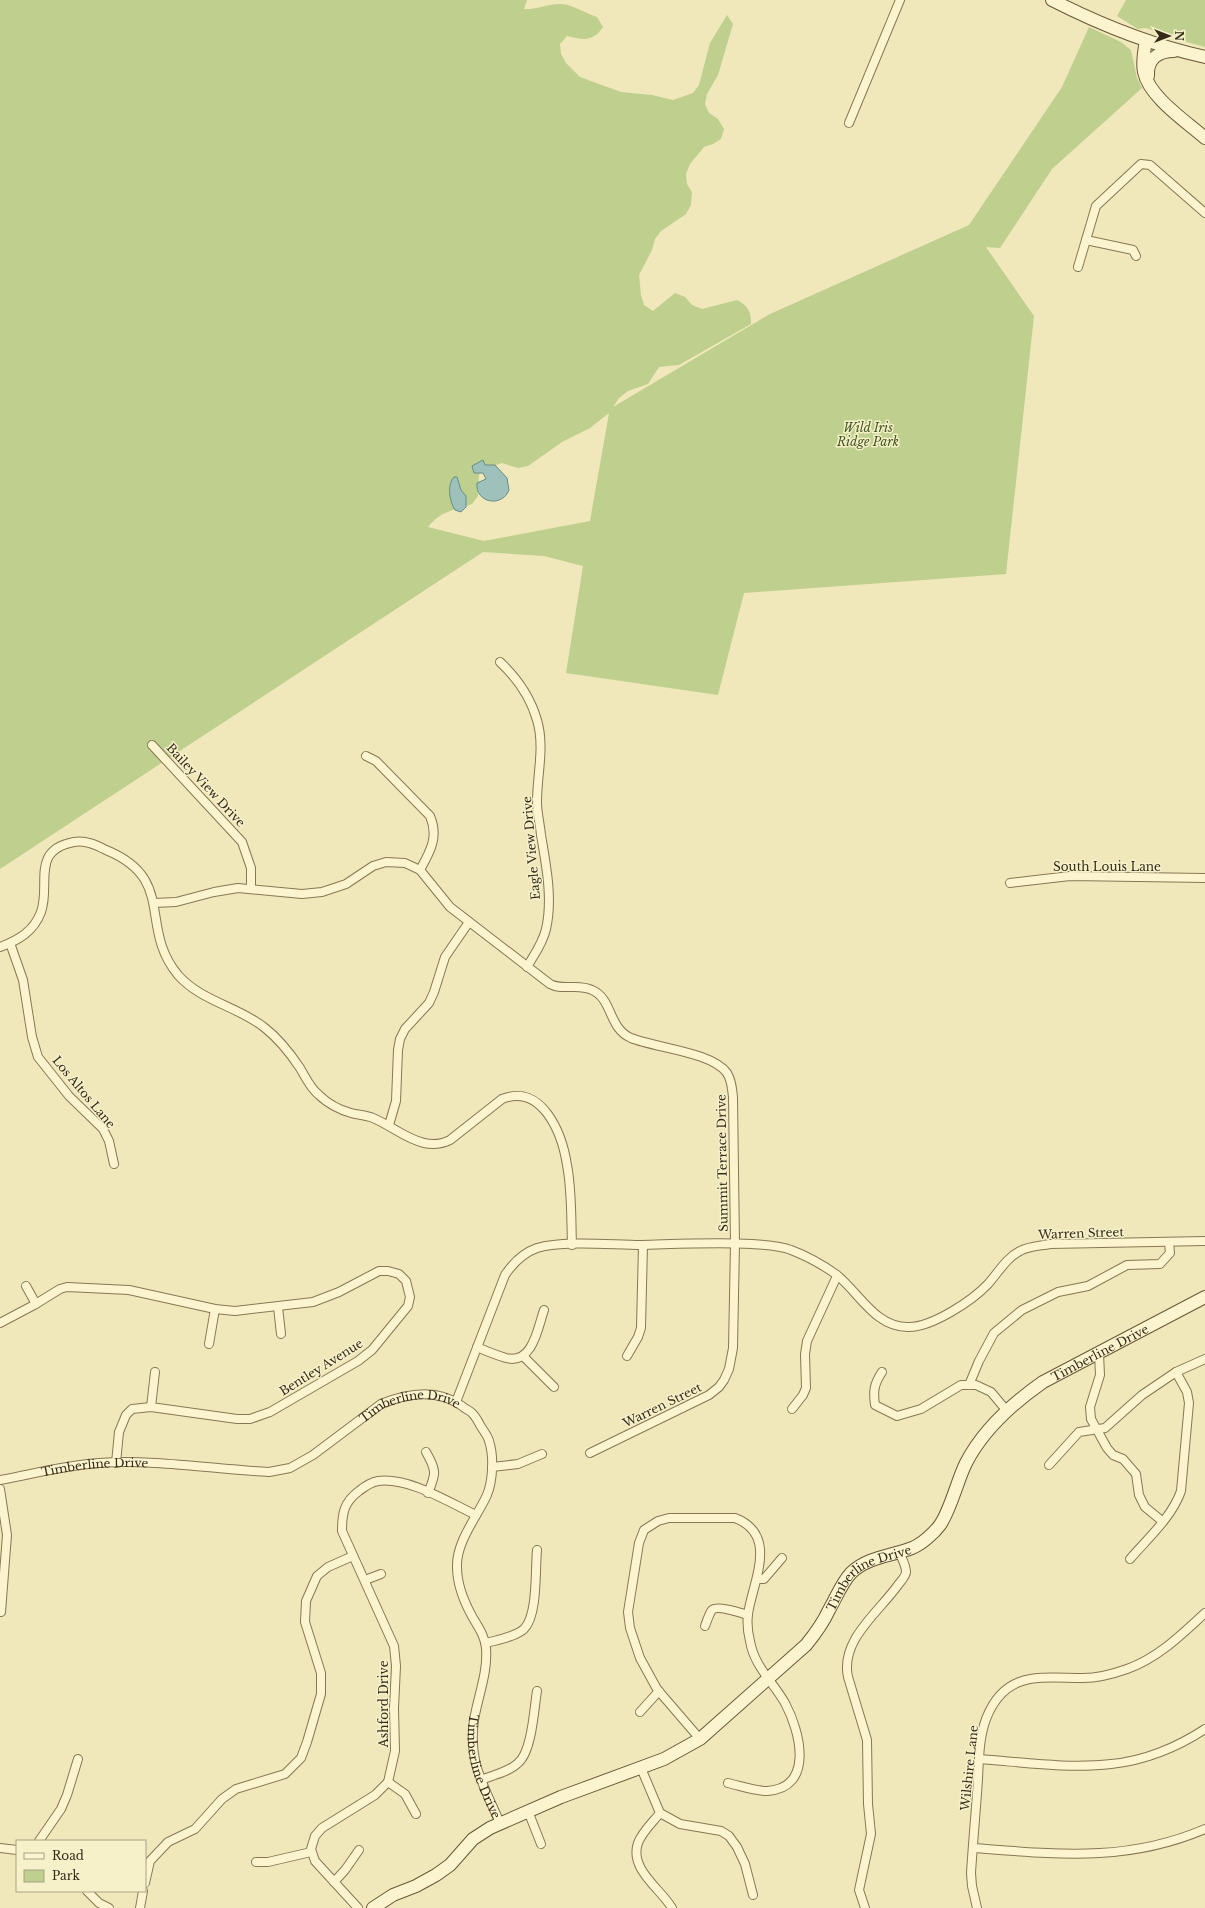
<svg xmlns="http://www.w3.org/2000/svg" width="1205" height="1908" font-family="'Libre Baskerville',serif">
<style>
.green{fill:#becf8e;fill-rule:evenodd}
.water{fill:#9fc1bb;stroke:#668e8a}
.lines{fill:none;stroke-linecap:round;stroke-linejoin:round}
.street-casing{stroke:#887754;stroke-width:10}
.secondary-casing{stroke:#6a5737;stroke-width:14}
.street{stroke:#fbf4ce;stroke-width:8}
.secondary{stroke:#fbf4ce;stroke-width:12}
.labels{text-anchor:middle;dominant-baseline:central;stroke-width:3;stroke-linejoin:round;paint-order:stroke}
.park-label{font-size:12px;font-style:italic;fill:#3f541f;stroke:#f7f1ca}
.street-label{font-size:12px;fill:#362b1a;stroke:#f7f1ca}
</style>
<rect width="100%" height="100%" fill="#f0e8ba"/>
<g class="green">
<path d="M0 0H527L524 9C539 10 553 1 568 5 578 8 587 14 597 17L603 27C593 42 583 40 567 36L560 44 561 54 566 63 580 77 621 92 652 95 673 100 693 93 699 85 710 43 727 15 733 24 718 75 707 94 705 104 709 113 718 119 724 129 721 139 713 144 704 147 690 164 686 174 687 184 692 192 691 205 686 214 661 231 655 239 652 250 639 275 641 295 644 305 653 311 675 293 685 297 692 305 702 309 737 300C748 306 751 311 751 324L679 365 659 367 648 384 628 391 619 398 613 407 770 314 969 225 1062 87 1089 27 1121 42 1131 50 1137 78 1142 88 1052 169 1000 248 986 247 1034 316 1006 574 744 593 718 695 566 673 583 566 544 556 483 552 0 869ZM609 413 590 521 484 541 428 527C440 511 455 510 472 504L478 496 479 475 486 468 502 463 518 468 528 466 562 442 590 428Z"/>
<path d="M1126 0H1205V47L1187 42 1146 28 1138 29 1117 16Z"/>
</g>
<g class="water">
<path d="M483 460 485 465H495L507 478 509 490C502 508 475 503 477 483L486 479 483 473H474L472 466Z"/>
<path d="M454 477H457L461 490 466 496V507L461 512 455 510C449 501 447 484 454 477Z"/>
</g>
<g class="lines">
<g class="street-casing">
<g id="street">
<path d="M849 123 900 0"/>
<path d="M1086 240 1133 250 1136 256"/>
<path d="M1078 267 1096 206 1141 164 1150 165 1205 213"/>
<path d="M500 662C517 678 530 696 537 720 545 747 537 774 537 802 537 813 540 824 541 835 546 865 553 899 546 929 543 943 534 955 527 967"/>
<path d="M152 745 242 842 251 868V889"/>
<path d="M366 756 376 761 430 816C439 837 430 852 420 870"/>
<path d="M1010 883 1070 876 1205 878"/>
<path d="M154 903 176 902 214 892 238 888 302 894 322 892 346 884 373 866 386 862 405 863 420 870 450 907 550 984C563 991 578 983 592 990 613 999 608 1028 631 1038 656 1048 712 1052 727 1073 732 1081 732 1089 733 1097L735 1244 733 1348 729 1369 724 1380 719 1387 709 1395 590 1453"/>
<path d="M10 943 23 980 32 1037 38 1057 69 1096 103 1129 109 1141 114 1164"/>
<path d="M0 947C19 940 34 931 41 912 51 885 30 850 74 842 86 840 96 845 106 850 177 879 138 927 178 975 202 1002 238 1006 265 1028 279 1039 290 1053 300 1068 306 1078 310 1088 319 1095 327 1103 340 1110 351 1113 358 1115 366 1115 373 1118 390 1125 406 1139 424 1143 433 1145 442 1144 450 1140L502 1099C542 1083 562 1133 567 1165 572 1191 571 1218 572 1245"/>
<path d="M389 1125 396 1101 398 1050 400 1039 405 1029 429 1003 434 992 445 957 469 922"/>
<path d="M26 1286 36 1304"/>
<path d="M278 1307 281 1334"/>
<path d="M0 1323 34 1305 60 1289 67 1287 129 1290 215 1309 235 1311 313 1302 339 1292 379 1271H388L399 1274 406 1281 410 1297 408 1306 372 1350 358 1361 270 1412 250 1419H237L151 1407 132 1409 126 1415 119 1432 116 1463"/>
<path d="M209 1344 215 1309"/>
<path d="M477 1347C486 1351 496 1355 506 1358 533 1365 538 1327 544 1310"/>
<path d="M1099 1354 1100 1375 1090 1407 1091 1419 1107 1448 1113 1455 1123 1459 1136 1474 1139 1495 1145 1507 1162 1521"/>
<path d="M523 1356 554 1387"/>
<path d="M627 1356 638 1337 641 1328 643 1245"/>
<path d="M882 1372C874 1384 873 1391 875 1405L897 1416 921 1409 961 1385H976L991 1392 1007 1411"/>
<path d="M969 1385 979 1361 994 1333 1022 1310 1058 1292 1088 1286 1127 1265 1160 1264 1170 1253 1169 1243"/>
<path d="M456 1402 505 1275C513 1263 523 1253 537 1248 566 1240 611 1245 641 1245 678 1244 715 1242 752 1244 765 1245 779 1245 791 1250 807 1256 823 1265 837 1275 860 1294 876 1328 909 1327 932 1327 972 1301 988 1284 998 1273 1006 1258 1020 1251 1029 1246 1040 1246 1050 1244L1205 1241"/>
<path d="M151 1407 155 1372"/>
<path d="M792 1409 803 1395 806 1388 805 1354 807 1341 837 1276"/>
<path d="M426 1452C437 1471 436 1474 428 1493"/>
<path d="M1049 1465 1079 1432 1105 1428 1142 1395 1176 1372 1205 1359"/>
<path d="M492 1467 518 1464 542 1454"/>
<path id="s1" d="M0 1480C33 1474 66 1465 99 1463 154 1459 213 1469 269 1472L290 1468 313 1455 381 1404C408 1393 437 1388 462 1406 465 1409 469 1410 472 1413 475 1416 478 1421 480 1425 483 1430 488 1436 489 1441 494 1456 493 1480 487 1495 477 1517 456 1542 457 1567 457 1585 464 1602 473 1618 479 1628 485 1637 486 1648 488 1673 478 1696 474 1720 468 1762 484 1786 500 1823"/>
<path d="M0 1489 7 1535 1 1612"/>
<path d="M1130 1559C1148 1538 1172 1517 1181 1491L1189 1403 1187 1392 1176 1372"/>
<path d="M757 1579H764L782 1558"/>
<path d="M365 1580 381 1574"/>
<path d="M705 1626C707 1621 709 1614 712 1610 717 1605 741 1613 748 1615"/>
<path d="M486 1643C497 1640 515 1637 524 1629 538 1615 535 1570 537 1550"/>
<path d="M640 1712 659 1691"/>
<path d="M700 1739 657 1689 640 1658 630 1628 628 1612 639 1543 644 1530 658 1521 669 1518H735C779 1535 753 1581 748 1614 747 1622 748 1633 750 1641 754 1666 773 1682 785 1703 800 1731 815 1788 767 1791 754 1791 741 1786 728 1783"/>
<path d="M979 1759C1022 1762 1068 1769 1111 1764 1144 1761 1178 1747 1205 1729"/>
<path d="M641 1768 660 1813 680 1824 721 1831 729 1836 737 1847 745 1864 753 1895"/>
<path d="M481 1780C493 1775 509 1772 518 1763 532 1752 534 1709 537 1691"/>
<path d="M388 1782 405 1794 416 1814"/>
<path d="M528 1811 541 1844"/>
<path d="M660 1813C653 1822 642 1832 638 1843 629 1869 660 1888 672 1908"/>
<path d="M39 1841 61 1809 67 1795 78 1759"/>
<path d="M0 1848 17 1850"/>
<path d="M973 1848C1055 1854 1126 1863 1205 1829"/>
<path d="M256 1862H268L311 1852"/>
<path d="M334 1882 345 1870 359 1850"/>
<path d="M145 1883 150 1861 168 1842 195 1829 222 1799 236 1789 285 1774 301 1758 307 1742 321 1694V1673L305 1622 306 1601 317 1576 328 1567 353 1556"/>
<path d="M87 1891 99 1903 109 1908"/>
<path d="M140 1908 143 1891"/>
<path d="M358 1908 315 1861 311 1849 315 1836 322 1828 375 1795 388 1782 395 1751 394 1708 396 1666 394 1646 342 1531C342 1513 344 1502 359 1491 364 1487 372 1482 378 1481 409 1477 448 1502 476 1515"/>
<path d="M865 1908 859 1890 871 1834 868 1804 867 1740 848 1677C840 1640 879 1612 898 1585 901 1581 906 1576 906 1572 906 1565 901 1557 899 1551"/>
<path d="M977 1908 972 1886 971 1873C973 1841 976 1810 978 1779 979 1759 979 1738 986 1719 1005 1670 1040 1678 1083 1678 1097 1678 1113 1674 1127 1669 1158 1658 1181 1635 1205 1613"/>
</g>
</g>
<g class="secondary-casing">
<g id="secondary">
<path d="M1052 0C1101 25 1151 45 1205 57"/>
<path d="M1146 41C1144 51 1142 62 1144 72 1149 97 1187 122 1205 138"/>
<path d="M1148 76C1147 59 1158 51 1174 51"/>
<path id="s2" d="M373 1908 393 1895 416 1886 436 1875 450 1865 473 1839 490 1828 561 1797 664 1759 700 1739 806 1645C815 1634 823 1623 829 1610 836 1598 841 1584 851 1573 867 1557 892 1556 912 1548 922 1544 934 1533 940 1525 951 1509 957 1481 966 1463 983 1430 1013 1403 1043 1382L1205 1297"/>
</g>
</g>
<use href="#street" class="street"/>
<use href="#secondary" class="secondary"/>
</g>
<g class="labels">
<g class="park-label">
<text x="868" y="427">Wild Iris<tspan x="868" dy="14">Ridge Park</tspan></text>
</g>
<g class="street-label">
<text transform="translate(206 785) rotate(47)">Bailey View Drive</text>
<text transform="translate(531 848) rotate(-95)">Eagle View Drive</text>
<text x="1107" y="866">South Louis Lane</text>
<text transform="translate(84 1092) rotate(50)">Los Altos Lane</text>
<text transform="translate(722 1163) rotate(-91)">Summit Terrace Drive</text>
<text transform="translate(1081 1233) rotate(-2)">Warren Street</text>
<text stroke="none"><textPath href="#s2" startOffset="946">Timberline Drive</textPath></text>
<text transform="translate(321 1367) rotate(-32)">Bentley Avenue</text>
<text transform="translate(662 1405) rotate(-26)">Warren Street</text>
<text stroke="none"><textPath href="#s1" startOffset="432">Timberline Drive</textPath></text>
<text stroke="none"><textPath href="#s1" startOffset="96">Timberline Drive</textPath></text>
<text stroke="none"><textPath href="#s2" startOffset="610">Timberline Drive</textPath></text>
<text transform="translate(383 1704) rotate(-90)">Ashford Drive</text>
<text stroke="none"><textPath href="#s1" startOffset="876">Timberline Drive</textPath></text>
<text transform="translate(969 1768) rotate(-84)">Wilshire Lane</text>
</g>
</g>
<rect x="16" y="1840" width="130" height="52" fill="#f7f1ca" stroke="#aaa284"/>
<rect x="24" y="1853" width="20" height="6" fill="#fbf4ce" stroke="#aaa284"/>
<text x="52" y="1860" font-size="12" fill="#362b1a">Road</text>
<rect x="24" y="1870" width="20" height="12" fill="#becf8e" stroke="#aaa284"/>
<text x="52" y="1880" font-size="12" fill="#362b1a">Park</text>
<g transform="translate(1169 36) rotate(90)" stroke="#f7f1ca" stroke-width="3" paint-order="stroke">
<path d="M0-3L7 15L0 10L-7 15Z" fill="#362b1a"/>
<text y="-6" font-size="11" font-weight="bold" text-anchor="middle" fill="#362b1a">N</text>
</g>
</svg>
